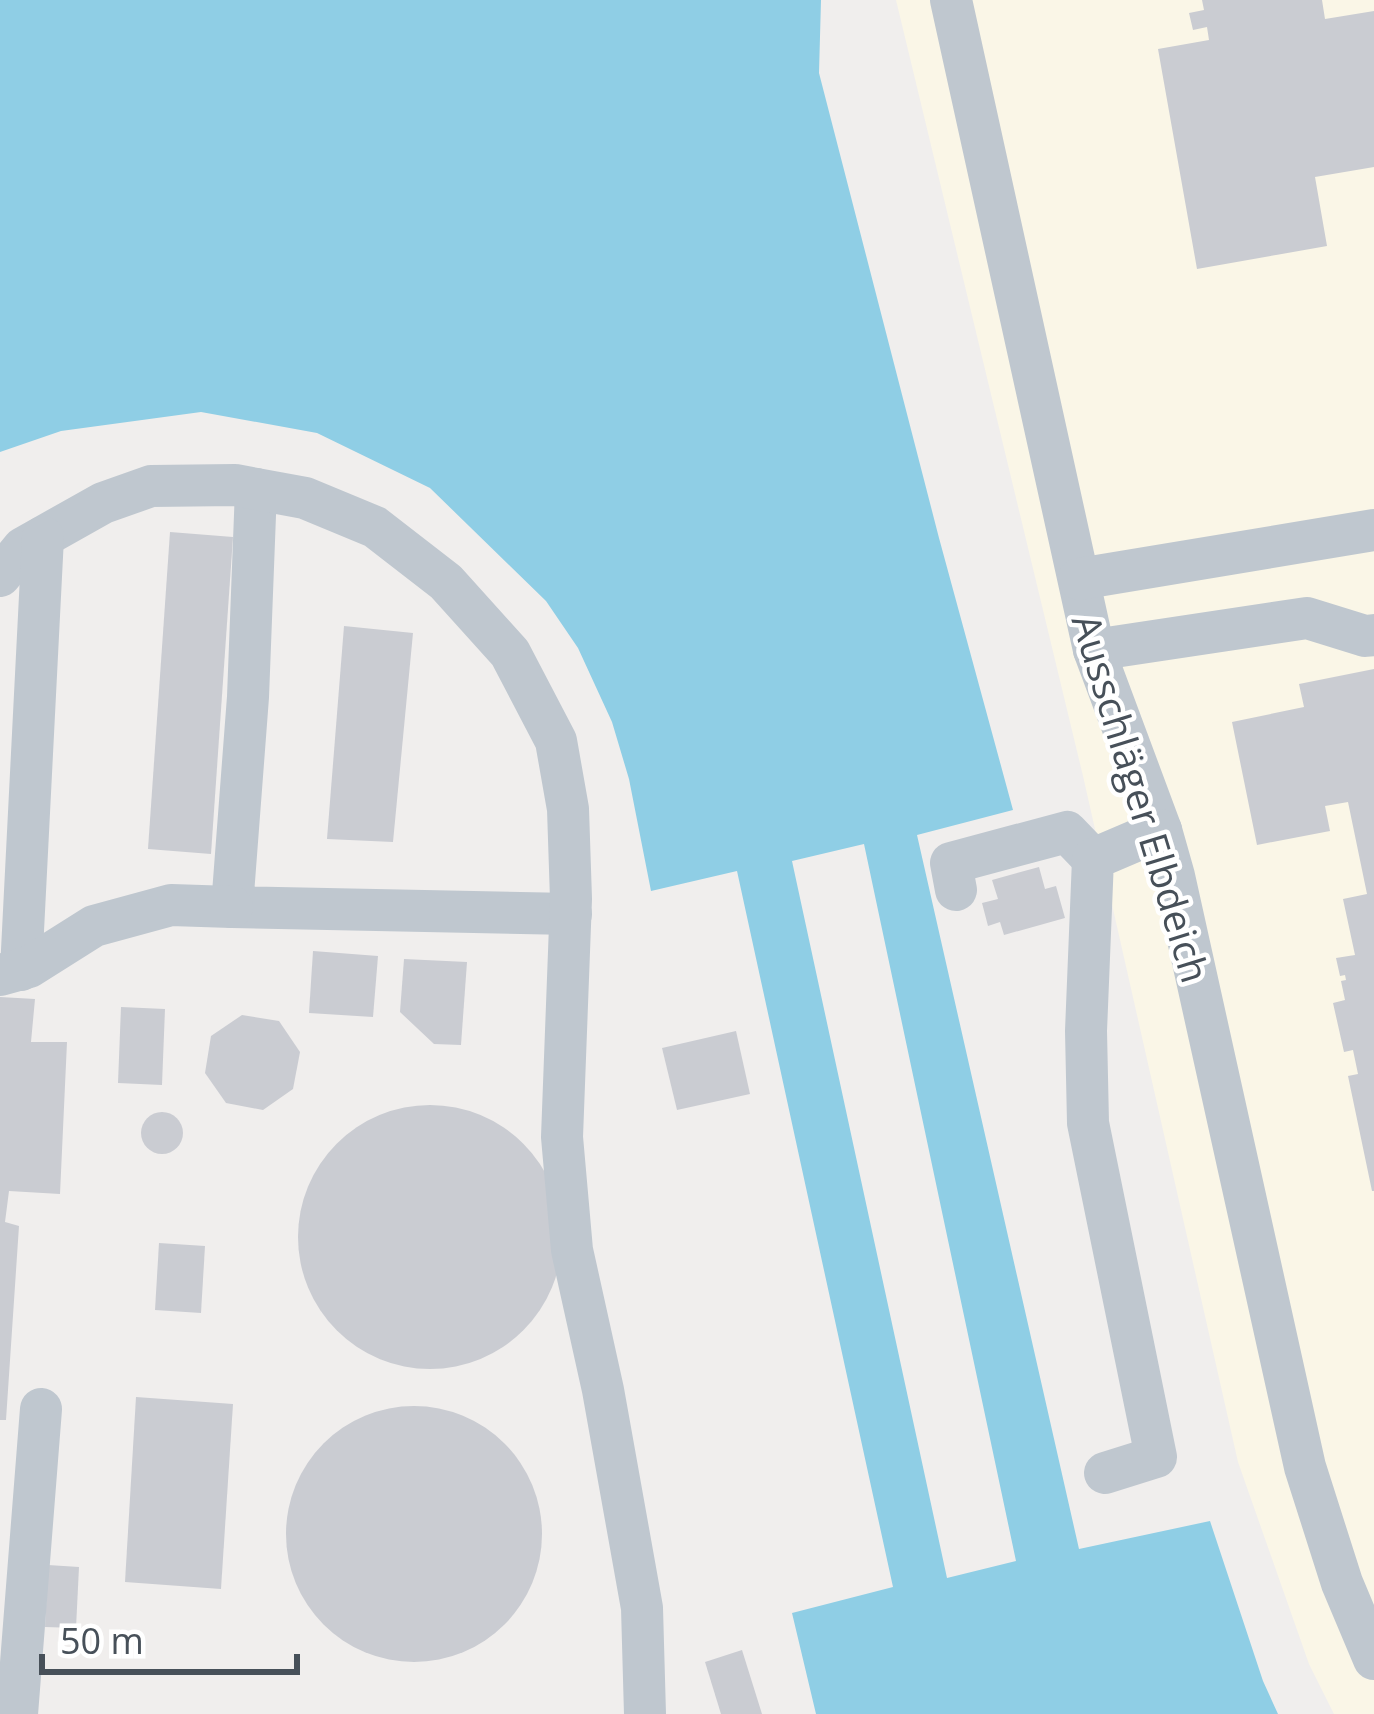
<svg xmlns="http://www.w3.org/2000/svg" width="1374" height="1714" font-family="'Open Sans',sans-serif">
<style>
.commercial{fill:#faf6e7}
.water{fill:#8fcee5;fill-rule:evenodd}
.building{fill:#caccd2}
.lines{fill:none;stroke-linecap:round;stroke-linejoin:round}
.minor{stroke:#bfc7cf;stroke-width:42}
.labels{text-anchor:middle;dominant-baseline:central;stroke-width:9;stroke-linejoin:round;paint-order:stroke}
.street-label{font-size:39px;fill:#475059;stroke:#fff}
</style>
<rect width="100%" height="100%" fill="#f0eeed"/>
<path class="commercial" d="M896 0H1374V1714H1334L1309 1664 1238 1462 1083 776Z"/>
<path class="water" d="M0 0H821L819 73 939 538 1013 810 917 835 1079 1549 1210 1521 1263 1681 1278 1714H816L792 1613 893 1587 737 871 651 891 629 779 612 722 578 648 546 601 430 488 317 433 201 412 61 431 0 452ZM864 844 1016 1561 947 1578 792 861Z"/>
<g class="building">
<path d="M1202 0H1322L1325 19 1374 11V167L1315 177 1327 246 1197 269 1158 49 1209 40 1207 27 1193 30 1189 13 1204 10Z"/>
<path d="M170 532 233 537 211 854 148 849Z"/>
<path d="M344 626 413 633 393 842 327 839Z"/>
<path d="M1374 669V1191H1372L1348 1076 1358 1074 1353 1050 1344 1052 1333 1003 1345 1000 1341 981 1346 980 1345 975 1340 976 1336 958 1355 955 1343 899 1367 894 1348 802 1325 806 1330 831 1257 845 1232 722 1304 707 1299 684Z"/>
<path d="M1039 867 1045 889 1056 886 1065 918 1004 935 1000 922 988 926 982 903 998 899 992 880Z"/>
<path d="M313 951 378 956 373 1017 309 1013Z"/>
<path d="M404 959 467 962 461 1045 434 1044 400 1012Z"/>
<path d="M0 997 35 999 31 1042H67L60 1194 9 1191 5 1222 19 1226 6 1420H0Z"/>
<path d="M121 1007 165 1009 162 1085 118 1083Z"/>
<path d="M242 1015 279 1021 300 1052 293 1089 263 1110 226 1103 205 1073 211 1036Z"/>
<path d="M736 1031 750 1094 677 1110 662 1048Z"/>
<circle cx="430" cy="1237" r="132"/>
<circle cx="162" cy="1133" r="21"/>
<path d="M159 1243 205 1246 201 1313 155 1310Z"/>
<path d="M136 1397 233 1404 221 1589 125 1582Z"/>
<circle cx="414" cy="1534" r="128"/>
<path d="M48 1565 79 1567 76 1628 45 1627Z"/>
<path d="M742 1650 762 1714H721L705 1662Z"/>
</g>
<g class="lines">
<g class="minor">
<path d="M951 0 1094 650 1161 830 1174 876 1305 1467 1342 1583 1374 1659"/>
<path d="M256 489 248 697 232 907 571 914"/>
<path d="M0 576 23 548 103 503 151 486 235 485 305 498 375 527 446 582 510 653 556 741 568 809 571 899 562 1137 572 1250 603 1390 642 1608 645 1714"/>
<path d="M1079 579 1374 530"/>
<path d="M1094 650 1307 618 1365 636 1374 635"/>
<path d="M956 890 951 863 1067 832 1093 859"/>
<path d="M21 970 43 537"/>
<path d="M0 975 29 967 94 926 171 905 232 907"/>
<path d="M1105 1473 1156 1457 1088 1123 1086 1031 1093 859 1161 830"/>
<path d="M17 1714 41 1409"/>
</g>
</g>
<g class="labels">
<g class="street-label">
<text transform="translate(1142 798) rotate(73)">Ausschläger Elbdeich</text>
</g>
</g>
<path d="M42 1654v18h255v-18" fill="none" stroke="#475059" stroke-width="6"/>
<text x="60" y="1654" font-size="36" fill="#475059" stroke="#ffffff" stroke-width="9" paint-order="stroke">50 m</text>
</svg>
